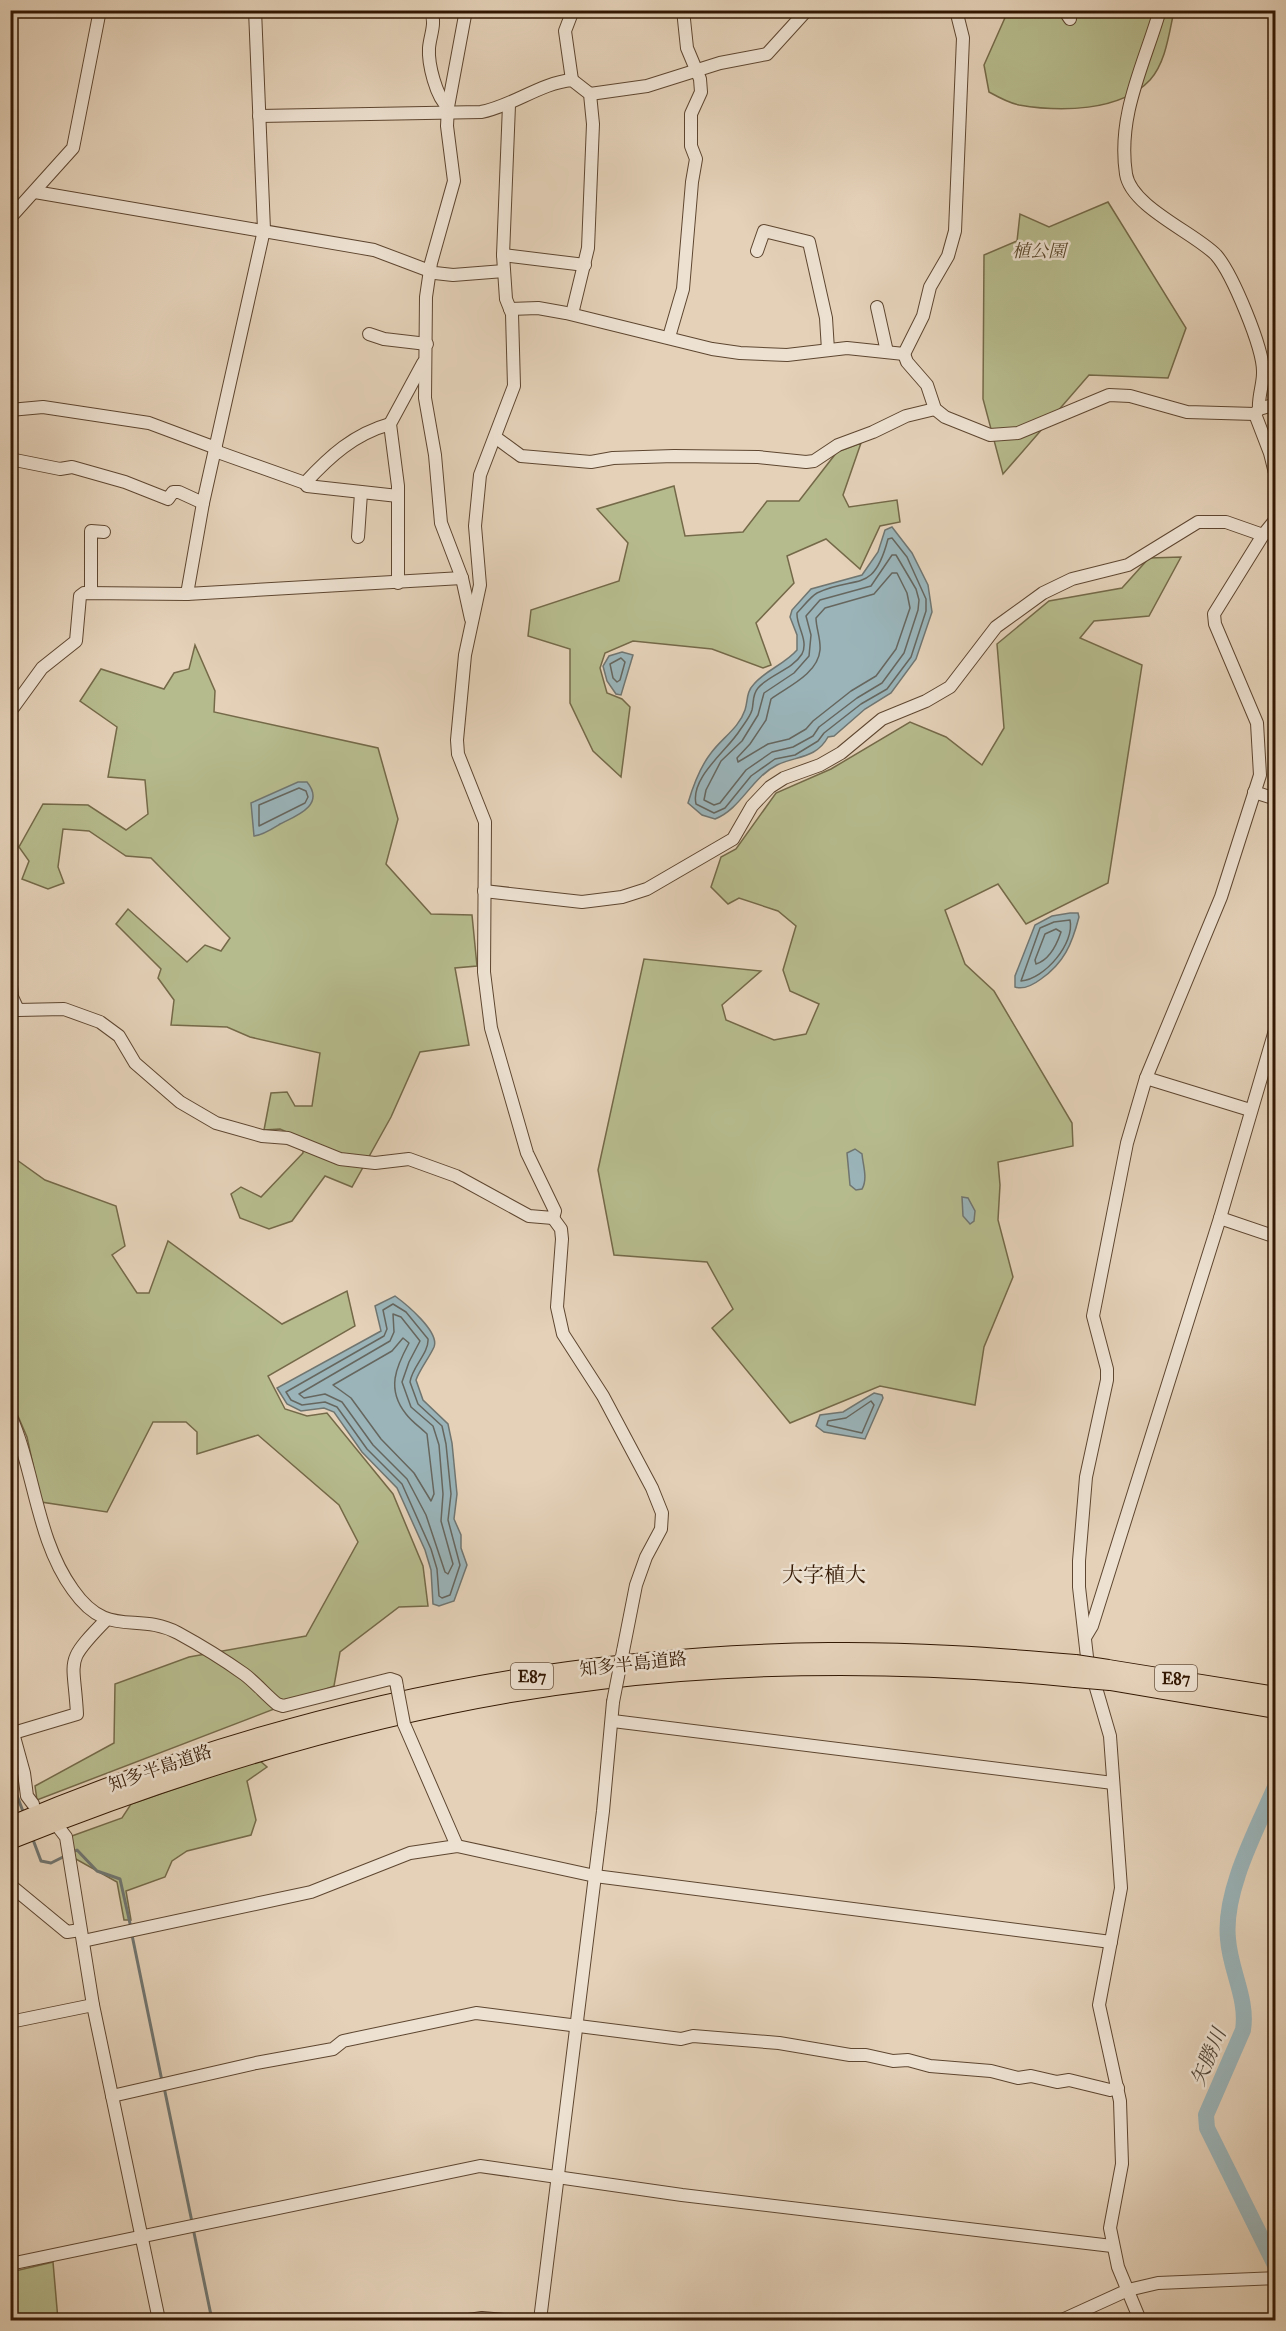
<svg xmlns="http://www.w3.org/2000/svg" width="1286" height="2331" font-family="'IM FELL Great Primer','Noto Serif JP',serif">
<style>
.green{fill:#b6bb8d;stroke:#746948;stroke-width:1.5}
.water{fill:#9ab4b9;stroke:#707570;stroke-width:1.5}
.lines{fill:none;stroke-linecap:round;stroke-linejoin:round}
.shore{stroke:#66665e;stroke-width:1.5}
.stream{stroke:#707570;stroke-width:3}
.river{stroke:#9ab4b9;stroke-width:16}
.minor-casing{stroke:#5e4630;stroke-width:14}
.highway-casing{stroke:#321702;stroke-width:20}
.minor{stroke:#ede1d1;stroke-width:12}
.highway{stroke:#e4d1b8;stroke-width:18}
.minor-bridge-casing{stroke:#5e4630;stroke-width:14;stroke-linecap:butt}
.highway-bridge-casing{stroke:#321702;stroke-width:20;stroke-linecap:butt}
.minor-bridge{stroke:#ede1d1;stroke-width:12}
.highway-bridge{stroke:#e4d1b8;stroke-width:18}
.labels{text-anchor:middle;dominant-baseline:central;stroke-width:5;stroke-linejoin:round;paint-order:stroke}
.shield{fill:#ede1d1;stroke:#6a5440;stroke-width:1.5}
.shield-label{font-size:16px;font-weight:bold;fill:#321702}
.park-label{font-size:18px;font-style:italic;fill:#5a482c;stroke:#ede1d1}
.street-label{font-size:18px;fill:#321702;stroke:#ede1d1}
.water-label{font-size:20px;font-style:italic;fill:#514639;stroke:#ede1d1}
.quarter-label{font-size:21px;fill:#321702;stroke:#ede1d1}
</style>
<rect width="100%" height="100%" fill="#e4d1b8"/>
<filter id="stains"><feTurbulence type="fractalNoise" baseFrequency=".00333" numOctaves="4"/><feColorMatrix values="0 0 0 0 .2 0 0 0 0 .09 0 0 0 0 .02 0 0 0 .5 -.17"/></filter>
<radialGradient id="worn" r=".72"><stop offset=".6" stop-color="#630" stop-opacity="0"/><stop offset="1" stop-color="#630" stop-opacity=".3"/></radialGradient>
<g class="green">
<path d="M1008 11H1174C1169 33 1166 62 1150 80 1120 112 1059 112 1019 105 1009 103 998 97 989 92L984 65Z"/>
<path d="M1108 202 1186 328 1168 378 1089 375 1003 474 983 399 984 255 1017 241 1020 214 1049 227Z"/>
<path d="M861 443 843 495 849 507 897 500 900 522 880 526 860 569 826 539 787 556 794 583 756 623 771 665 763 668 712 649 633 641 605 653 600 668 607 693 622 699 630 707 621 777 593 751 570 703V649L528 636 531 610 619 581 628 543 597 509 674 486 685 536 743 532 767 501H799L837 452Z"/>
<path d="M1181 557 1149 616 1094 621 1080 638 1142 665 1108 883 1026 924 998 884 945 910 965 964 994 991 1072 1123 1073 1146 998 1162 1000 1185 998 1220 1013 1277 984 1347 975 1405 880 1386 790 1423 712 1328 733 1309 707 1262 614 1255 598 1170 644 959 761 971 722 1005 726 1020 774 1040 806 1034 819 1004 790 991 783 970 796 926 778 911 739 898 728 904 711 887 721 857 736 849 776 793 831 769 910 722 946 737 982 765 1004 728 997 644 1049 601 1122 588 1149 558Z"/>
<path d="M195 645 215 691 214 712 378 748 398 819 386 864 431 914 472 915 477 966 455 968 469 1045 420 1052 391 1117 352 1187 325 1176 292 1221 269 1229 240 1218 231 1194 241 1187 261 1197 303 1153V1139L280 1129 264 1130 271 1093 287 1092 295 1106H312L320 1053 250 1037 227 1027 171 1025 174 1000 158 978 161 969 116 924 128 909 187 962 205 945 221 951 230 938 151 858 126 856 89 831 63 829 58 867 64 883 48 889 22 879 29 861 19 847 43 804 88 805 126 830 148 814 145 780 108 777 117 727 80 701 101 669 164 689 174 673 189 669Z"/>
<path d="M10 1155 45 1180 116 1206 125 1246 112 1255 137 1293H149L168 1241 282 1324 347 1291 355 1326 268 1376 285 1409 307 1416 327 1413 393 1494 423 1566 428 1606 399 1607 340 1652 334 1686 37 1800 35 1786 114 1743 115 1684 189 1657 306 1636 358 1542 339 1505 258 1435 197 1454V1432L186 1422H153L107 1512 41 1502 27 1437 11 1400Z"/>
<path d="M259 1760 267 1767 247 1781 256 1820 251 1835 187 1851 172 1861 165 1877 126 1891 131 1920H124L117 1882 74 1858 69 1837 122 1818 131 1804Z"/>
<path d="M53 2262 58 2320H11V2272Z"/>
</g>
<g class="water">
<path d="M892 527 912 553 928 585 932 612 916 659 891 693 865 709 834 736 828 737C816 759 795 756 777 765 751 778 741 809 715 819L702 815 688 803C693 786 700 767 711 753 722 738 739 728 745 710 748 701 746 692 754 684 766 670 785 664 797 650V635L790 617 792 610 811 589 862 575 878 552 885 530Z"/>
<path d="M622 652 633 655 621 695 616 694 607 681 603 666 609 656Z"/>
<path d="M298 782H307C326 805 296 816 280 824 272 829 263 835 254 836L251 803Z"/>
<path d="M1070 913H1078L1079 917C1072 944 1064 963 1041 979 1033 985 1024 990 1015 987V976L1035 925 1052 916Z"/>
<path d="M855 1149 862 1154C863 1165 868 1179 862 1189L856 1190 850 1185 847 1153Z"/>
<path d="M962 1197 968 1198 975 1211 974 1221 970 1224 963 1216Z"/>
<path d="M395 1296C406 1304 440 1332 434 1347 429 1358 420 1369 416 1380L423 1400 448 1424 452 1443 457 1494 454 1519 461 1535V1548L467 1565 454 1601 439 1606 433 1604 431 1570 425 1550 397 1488 362 1452 334 1412 324 1408 301 1411 287 1404 277 1388 381 1331 375 1306Z"/>
<path d="M874 1393 882 1395 883 1398 865 1439 824 1432 816 1426 820 1415 843 1412Z"/>
</g>
<g class="lines">
<g class="shore">
<path d="M892 538 907 557 926 599V611L911 657 887 689 861 704 824 733 818 741 795 755 775 759 751 776 725 808 714 813 696 804C690 777 728 750 740 730 744 724 750 717 752 710 754 702 752 695 758 688 770 674 792 670 802 654 809 640 796 626 797 613 803 607 810 597 817 593 856 574 873 596 888 539Z"/>
<path d="M892 555H896L916 589 919 600 918 610 904 653 882 683 857 698 819 727 813 736 793 747 772 752 746 770 720 803 714 805 704 800 706 790 721 761 742 741 758 715 764 693 794 673 809 656 811 635 806 616 820 600 871 586Z"/>
<path d="M892 573H897L907 593 910 608 896 649 876 676 851 691 813 721 806 729 789 739 768 744 738 762 737 758 750 744 766 720 771 699C787 687 818 674 820 650 821 639 816 628 816 618L825 608 874 594Z"/>
<path d="M621 658 625 662 620 680 617 682 613 678 610 664Z"/>
<path d="M299 788 306 791 308 797 305 803 259 826V805Z"/>
<path d="M1070 920C1075 943 1045 979 1021 981L1040 928 1054 922Z"/>
<path d="M1056 929 1061 932C1057 944 1049 960 1036 964L1035 960 1045 934Z"/>
<path d="M393 1304 406 1312 428 1339C429 1353 412 1367 410 1382L418 1404 442 1426 446 1444 451 1494 448 1520 460 1565 450 1595 442 1598 439 1596 437 1569 431 1549 402 1484 367 1449 337 1407 325 1402 302 1405 291 1400 286 1392 384 1336 387 1329 383 1310Z"/>
<path d="M393 1314 401 1317 420 1341 409 1362 402 1382 411 1407 433 1426 439 1445 443 1494 441 1521 453 1564 448 1574 445 1572 426 1515 407 1479 373 1445 342 1402 325 1394 304 1398 299 1394 390 1341 394 1332Z"/>
<path d="M403 1338 409 1343C396 1367 386 1389 406 1414 412 1422 420 1427 427 1434L434 1494 431 1501 414 1473 381 1439 351 1398 333 1385 392 1351Z"/>
<path d="M871 1401 874 1405 862 1433 827 1425 828 1421 846 1418Z"/>
</g>
<g class="stream">
<path d="M10 1797 16 1793 24 1814"/>
<path d="M32 1837 41 1861 51 1863 65 1856"/>
<path d="M71 1853 77 1850 97 1871 120 1879 131 1928"/>
<path d="M132 1935 162 2081"/>
<path d="M164 2087 192 2222"/>
<path d="M193 2228 212 2320"/>
</g>
<path class="river" d="M1276 1785C1257 1829 1223 1891 1228 1939 1230 1970 1248 1999 1243 2030L1206 2115 1207 2128 1276 2267"/>
<g class="minor-casing">
<g id="minor">
<path d="M430 10C437 22 430 35 429 48 428 64 436 97 448 107"/>
<path d="M466 10 448 107 447 126 454 181 431 263 426 297 425 398 435 455 441 523 462 578 471 619"/>
<path d="M1064 10 1070 19"/>
<path d="M1160 10C1144 65 1117 115 1126 174 1131 207 1195 233 1216 255 1232 273 1264 349 1263 373 1263 385 1258 397 1259 409"/>
<path d="M572 80 565 31 573 10"/>
<path d="M590 94 647 86 720 63 767 54 807 10"/>
<path d="M259 116 481 112C513 106 540 83 572 80L590 94 593 124 588 248 572 314"/>
<path d="M35 192 374 250 435 273 453 275 504 271"/>
<path d="M10 218 73 148 100 10"/>
<path d="M757 251 764 231 809 242 826 318 828 350"/>
<path d="M503 255 585 265"/>
<path d="M877 307 887 352"/>
<path d="M510 309 538 308 566 313 712 349 740 353 787 355 847 348 904 354"/>
<path d="M369 334 384 339 427 344"/>
<path d="M669 337 683 289 692 182 696 159 691 146V114L701 92 700 79 687 48 683 10"/>
<path d="M904 354 907 362 927 385 935 409 945 417 990 435 1018 433 1109 395 1130 396 1187 412 1255 414"/>
<path d="M904 354 923 316 930 287 948 256 955 231 963 38 956 10"/>
<path d="M1276 404 1259 409 1255 414 1270 453 1276 477"/>
<path d="M10 410 43 407 149 423 216 448"/>
<path d="M495 437 521 456 591 462 613 458 674 456 758 457 806 462 814 461 838 445 873 432 906 416 935 409"/>
<path d="M215 451 305 483 307 486 398 496"/>
<path d="M10 459 60 469 72 467 125 482 168 499 173 492H179L203 503 264 230 255 10"/>
<path d="M305 483C330 456 354 434 390 424"/>
<path d="M358 537 361 493"/>
<path d="M398 583V486L390 424 423 363"/>
<path d="M91 593V531L104 532"/>
<path d="M187 594 203 503"/>
<path d="M10 712 42 668 76 641 80 596 84 593 187 594 462 578"/>
<path d="M1254 792 1276 799"/>
<path d="M484 891 582 902 622 897 647 889 733 839 752 806 770 787 784 778 820 765 841 753 882 719 926 701 950 687 996 627 1043 593 1072 579 1128 565 1198 522H1226L1263 535"/>
<path d="M10 974 12 997 18 1010 64 1009 100 1022 119 1036 135 1063 180 1102 216 1123 262 1136 288 1138 340 1159 375 1163 409 1159 456 1176 529 1216 553 1218 555 1211 527 1153 491 1028 484 972 485 822 458 754 457 740 465 655 480 585 475 526 480 475 514 386 512 314 506 299 503 255 509 105"/>
<path d="M1146 1078 1250 1110"/>
<path d="M553 1218 561 1229 562 1239 557 1307 563 1334 603 1396 652 1488 662 1513 661 1529 646 1557 636 1585 623 1651"/>
<path d="M1220 1218 1276 1237"/>
<path d="M10 1415C35 1471 36 1539 73 1590 108 1640 136 1611 178 1633 200 1645 223 1659 244 1674 255 1682 266 1695 277 1704L283 1706 390 1679 396 1681 397 1687"/>
<path d="M1086 1636 1092 1626 1220 1218 1276 1027"/>
<path d="M613 1721 1113 1783"/>
<path d="M404 1724 457 1846"/>
<path d="M13 1733 24 1773 27 1796 33 1804"/>
<path d="M10 1734 77 1714C74 1657 63 1664 106 1620"/>
<path d="M59 1828 66 1837 93 2005 159 2320"/>
<path d="M10 1885 67 1932 80 1930"/>
<path d="M83 1941 311 1892 410 1853 457 1846 595 1876 1111 1942"/>
<path d="M10 2022 93 2005"/>
<path d="M112 2096 256 2063 333 2049 343 2041 476 2013 681 2039 693 2036 779 2043 850 2055H866L893 2061 908 2060 930 2066 991 2071 1018 2078 1031 2076 1057 2082 1069 2080 1110 2090 1118 2088"/>
<path d="M10 2264 480 2166 682 2195 1112 2246"/>
<path d="M469 2320 482 2318 504 2320"/>
<path d="M540 2320 603 1811 613 1702"/>
<path d="M1062 2320 1128 2290 1158 2283 1276 2278"/>
<path d="M1140 2320 1118 2267 1110 2228 1122 2164 1120 2101 1099 2005 1121 1888 1110 1736 1087 1657 1079 1587V1561L1086 1477 1107 1380V1369L1093 1316 1127 1143 1146 1078 1221 897 1260 775 1257 723 1215 624 1214 614 1263 535 1276 519"/>
</g>
</g>
<g class="highway-casing">
<g id="highway">
<path d="M1108 1669 1276 1696"/>
<path d="M1110 1681 1276 1709"/>
<path d="M10 1826C272 1715 545 1655 829 1652 911 1651 993 1657 1075 1664"/>
<path d="M10 1840C199 1764 398 1704 600 1680 758 1661 917 1662 1075 1678"/>
</g>
</g>
<use href="#minor" class="minor"/>
<use href="#highway" class="highway"/>
<g class="minor-bridge-casing">
<g id="minor-bridge">
<path d="M397 1687 404 1724"/>
<path d="M613 1702 623 1651"/>
</g>
</g>
<g class="highway-bridge-casing">
<g id="highway-bridge">
<path d="M1075 1664 1108 1669"/>
<path d="M1075 1678 1110 1681"/>
</g>
</g>
<use href="#minor-bridge" class="minor-bridge"/>
<use href="#highway-bridge" class="highway-bridge"/>
</g>
<g class="labels">
<g class="shield">
<rect x="511" y="1663" width="42" height="26" rx="4.5"/>
<rect x="1155" y="1665" width="42" height="26" rx="4.5"/>
</g>
<g class="shield-label">
<text x="532" y="1676">E87</text>
<text x="1176" y="1678">E87</text>
</g>
<g class="park-label">
<text x="1039" y="251">植公園</text>
</g>
<g class="street-label">
<text transform="translate(633 1664) rotate(-6)">知多半島道路</text>
<text transform="translate(160 1768) rotate(-19)">知多半島道路</text>
</g>
<g class="water-label">
<text transform="translate(1208 2057) rotate(-67)">矢勝川</text>
</g>
<g class="quarter-label">
<text x="824" y="1575">大字植大</text>
</g>
</g>
<rect width="1286" height="2331" fill="none" stroke="#e4d1b8" stroke-width="36"/>
<rect x="12" y="12" width="1262" height="2307" fill="none" stroke="#321702" stroke-width="3"/>
<rect x="18" y="18" width="1250" height="2295" fill="none" stroke="#321702" stroke-width="1.5"/>
<rect width="100%" height="100%" filter="url(#stains)"/>
<rect width="100%" height="100%" fill="url(#worn)"/>
</svg>
